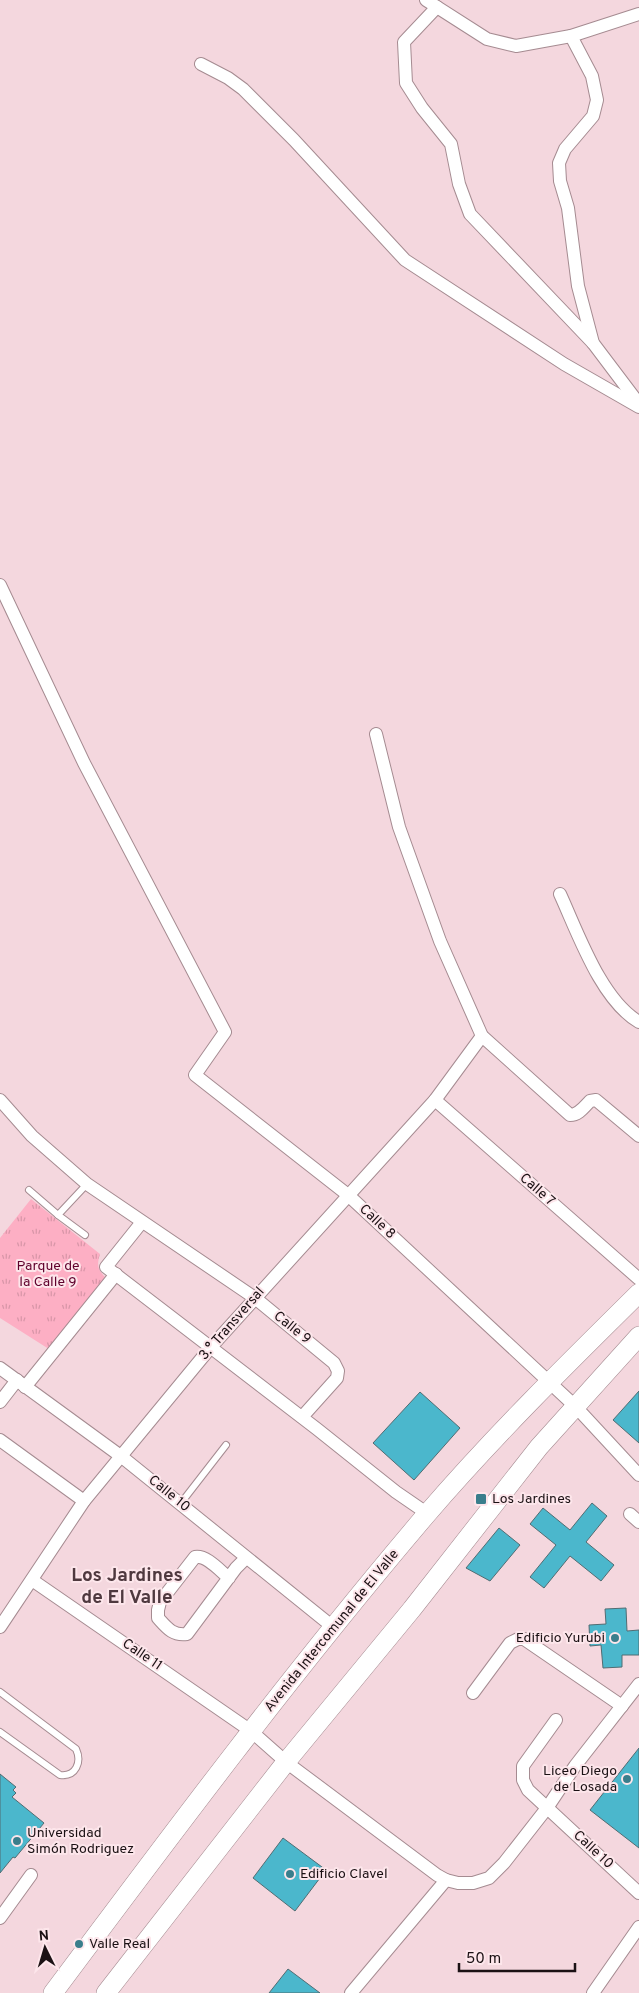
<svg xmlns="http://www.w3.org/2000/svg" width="639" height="1993" font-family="Overpass,sans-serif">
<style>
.park{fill:url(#park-tufts)}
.building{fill:#4bb7cc;stroke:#516c72}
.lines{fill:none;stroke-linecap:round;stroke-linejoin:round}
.lane-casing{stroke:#a58b91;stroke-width:8}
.street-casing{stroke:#a58b91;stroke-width:14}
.secondary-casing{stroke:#a58b91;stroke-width:20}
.lane{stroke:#fff;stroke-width:6}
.street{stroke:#fff;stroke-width:12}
.secondary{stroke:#fff;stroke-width:19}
.poi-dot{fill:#3a7e8c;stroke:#fde6eb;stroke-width:2}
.labels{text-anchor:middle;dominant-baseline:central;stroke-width:4;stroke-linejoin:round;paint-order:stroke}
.street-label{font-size:14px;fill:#1b1114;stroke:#fde6eb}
.park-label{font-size:14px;fill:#60022d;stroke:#fde6eb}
.poi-label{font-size:14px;fill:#1b1114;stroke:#fde6eb;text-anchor:start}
.district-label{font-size:19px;font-weight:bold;fill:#4f393f;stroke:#fde6eb}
</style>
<defs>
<pattern id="park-tufts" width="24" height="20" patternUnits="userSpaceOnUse" patternTransform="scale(1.25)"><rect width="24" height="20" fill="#fdafc4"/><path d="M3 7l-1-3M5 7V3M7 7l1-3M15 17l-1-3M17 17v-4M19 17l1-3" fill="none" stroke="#d896a8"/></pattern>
</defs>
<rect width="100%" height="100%" fill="#f4d7de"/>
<path class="park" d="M31 1199 100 1254C97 1264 97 1269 105 1277L52 1351 0 1318V1238Z"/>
<g class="building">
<path d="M639 1391V1443L613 1420Z"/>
<path d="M420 1392 460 1428 414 1480 373 1443Z"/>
<path d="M592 1503 607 1516 586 1542 614 1565 601 1581 570 1556 544 1588 530 1577 556 1545 530 1524 543 1508 570 1530Z"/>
<path d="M499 1528 520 1545 490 1581 466 1568Z"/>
<path d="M626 1608 627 1631 639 1630V1655H622V1667L603 1668 601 1645 590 1646 589 1625 606 1624 605 1609Z"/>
<path d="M639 1748V1848L590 1810Z"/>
<path d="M0 1774 16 1787 13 1790 16 1793 12 1797 44 1823 15 1858 13 1857 0 1873Z"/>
<path d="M283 1838 326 1870 295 1911 253 1878Z"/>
<path d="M288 1969 320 1993H269Z"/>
</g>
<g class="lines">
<g class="lane-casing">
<g id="lane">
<path d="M29 1190 58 1215"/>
<path d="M85 1235 58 1215 87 1184"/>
<path d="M181 1503 226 1445"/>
<path d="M0 1692 76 1749C82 1762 76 1777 60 1775L0 1732"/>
</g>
</g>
<g class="street-casing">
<g id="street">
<path d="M426 0 487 39 516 46 571 36 639 14"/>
<path d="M437 7 404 42 406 83 422 108 451 144 459 184 470 214 593 343"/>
<path d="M571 36 592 76 597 100 593 116 565 149 559 163 560 181 568 208 578 286 593 343 639 404"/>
<path d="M201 64 228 78 243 89 294 140 405 260 564 364 639 407"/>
<path d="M0 585 84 763 225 1032 195 1075 348 1195 576 1407 639 1475"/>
<path d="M376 734 399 827 440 941 482 1036 570 1115C579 1115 584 1107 590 1101L596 1100 639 1136"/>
<path d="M560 894C578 933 601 1000 639 1022"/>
<path d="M0 1100 32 1136 87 1184 255 1298 334 1363 338 1371 337 1378 302 1417"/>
<path d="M435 1100 639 1279"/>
<path d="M142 1222 106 1267 317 1429 396 1492 428 1514"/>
<path d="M0 1368 122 1457 333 1627"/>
<path d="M25 1387 116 1274"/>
<path d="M0 1402 17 1380"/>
<path d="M0 1440 84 1501"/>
<path d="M630 1514 639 1522"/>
<path d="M229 1578C220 1571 207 1555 195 1557L160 1602 158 1610V1618C167 1628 173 1636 187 1634L236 1568 246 1558"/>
<path d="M32 1580 251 1731 286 1762 437 1875 446 1880 458 1883H473L489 1878 504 1863 547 1808 575 1766 639 1684"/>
<path d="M0 1627 84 1501 211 1347 435 1100 482 1036"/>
<path d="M473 1693 510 1643 518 1639H524L622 1706"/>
<path d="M556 1720 523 1766V1780L528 1790 639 1893"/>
<path d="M0 1918 31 1875"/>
<path d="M351 1993 446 1880"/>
<path d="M593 1993 639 1927"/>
</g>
</g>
<g class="secondary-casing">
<g id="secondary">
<path d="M53 1993C174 1831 295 1669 426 1515 493 1437 566 1365 639 1293"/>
<path d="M106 1993 286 1762 412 1609 539 1447 639 1336"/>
</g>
</g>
<use href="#lane" class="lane"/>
<use href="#street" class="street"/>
<use href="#secondary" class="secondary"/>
</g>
<g class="poi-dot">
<rect x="475" y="1493" width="12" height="12" rx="2.5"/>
<circle cx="615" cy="1638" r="5"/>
<circle cx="627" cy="1779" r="5"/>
<circle cx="17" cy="1841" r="5"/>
<circle cx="290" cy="1874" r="5"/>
<circle cx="79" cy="1944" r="5"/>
</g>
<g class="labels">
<g class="street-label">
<text transform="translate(537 1190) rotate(41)">Calle 7</text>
<text transform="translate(377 1222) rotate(43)">Calle 8</text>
<text transform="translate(232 1324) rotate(-49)">3.° Transversal</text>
<text transform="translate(292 1328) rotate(39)">Calle 9</text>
<text transform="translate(169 1494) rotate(39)">Calle 10</text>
<text transform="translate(332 1631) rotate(-51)">Avenida Intercomunal de El Valle</text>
<text transform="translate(142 1655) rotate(34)">Calle 11</text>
<text transform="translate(593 1850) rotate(43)">Calle 10</text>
</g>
<g class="park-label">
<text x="48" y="1266">Parque de<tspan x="48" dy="16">la Calle 9</tspan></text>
</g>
<g class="poi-label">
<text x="492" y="1499">Los Jardines</text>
<text x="605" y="1638" text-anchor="end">Edificio Yurubi</text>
<text x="617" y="1771" text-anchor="end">Liceo Diego<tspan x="617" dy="16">de Losada</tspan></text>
<text x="27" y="1833">Universidad<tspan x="27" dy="16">Simón Rodriguez</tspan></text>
<text x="300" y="1874">Edificio Clavel</text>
<text x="89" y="1944">Valle Real</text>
</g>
<g class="district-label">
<text x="127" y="1576">Los Jardines<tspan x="127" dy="22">de El Valle</tspan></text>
</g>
</g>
<g transform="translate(45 1948) rotate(355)" stroke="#fde6eb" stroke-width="4" paint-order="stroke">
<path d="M0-4L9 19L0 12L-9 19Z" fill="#1b1114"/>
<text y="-8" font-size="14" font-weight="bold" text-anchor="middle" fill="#1b1114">N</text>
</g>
<path d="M459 1963v8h116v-8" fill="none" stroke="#1b1114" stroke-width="2.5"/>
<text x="466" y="1963" font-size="15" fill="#1b1114" stroke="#fde6eb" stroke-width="4" paint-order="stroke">50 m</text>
</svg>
